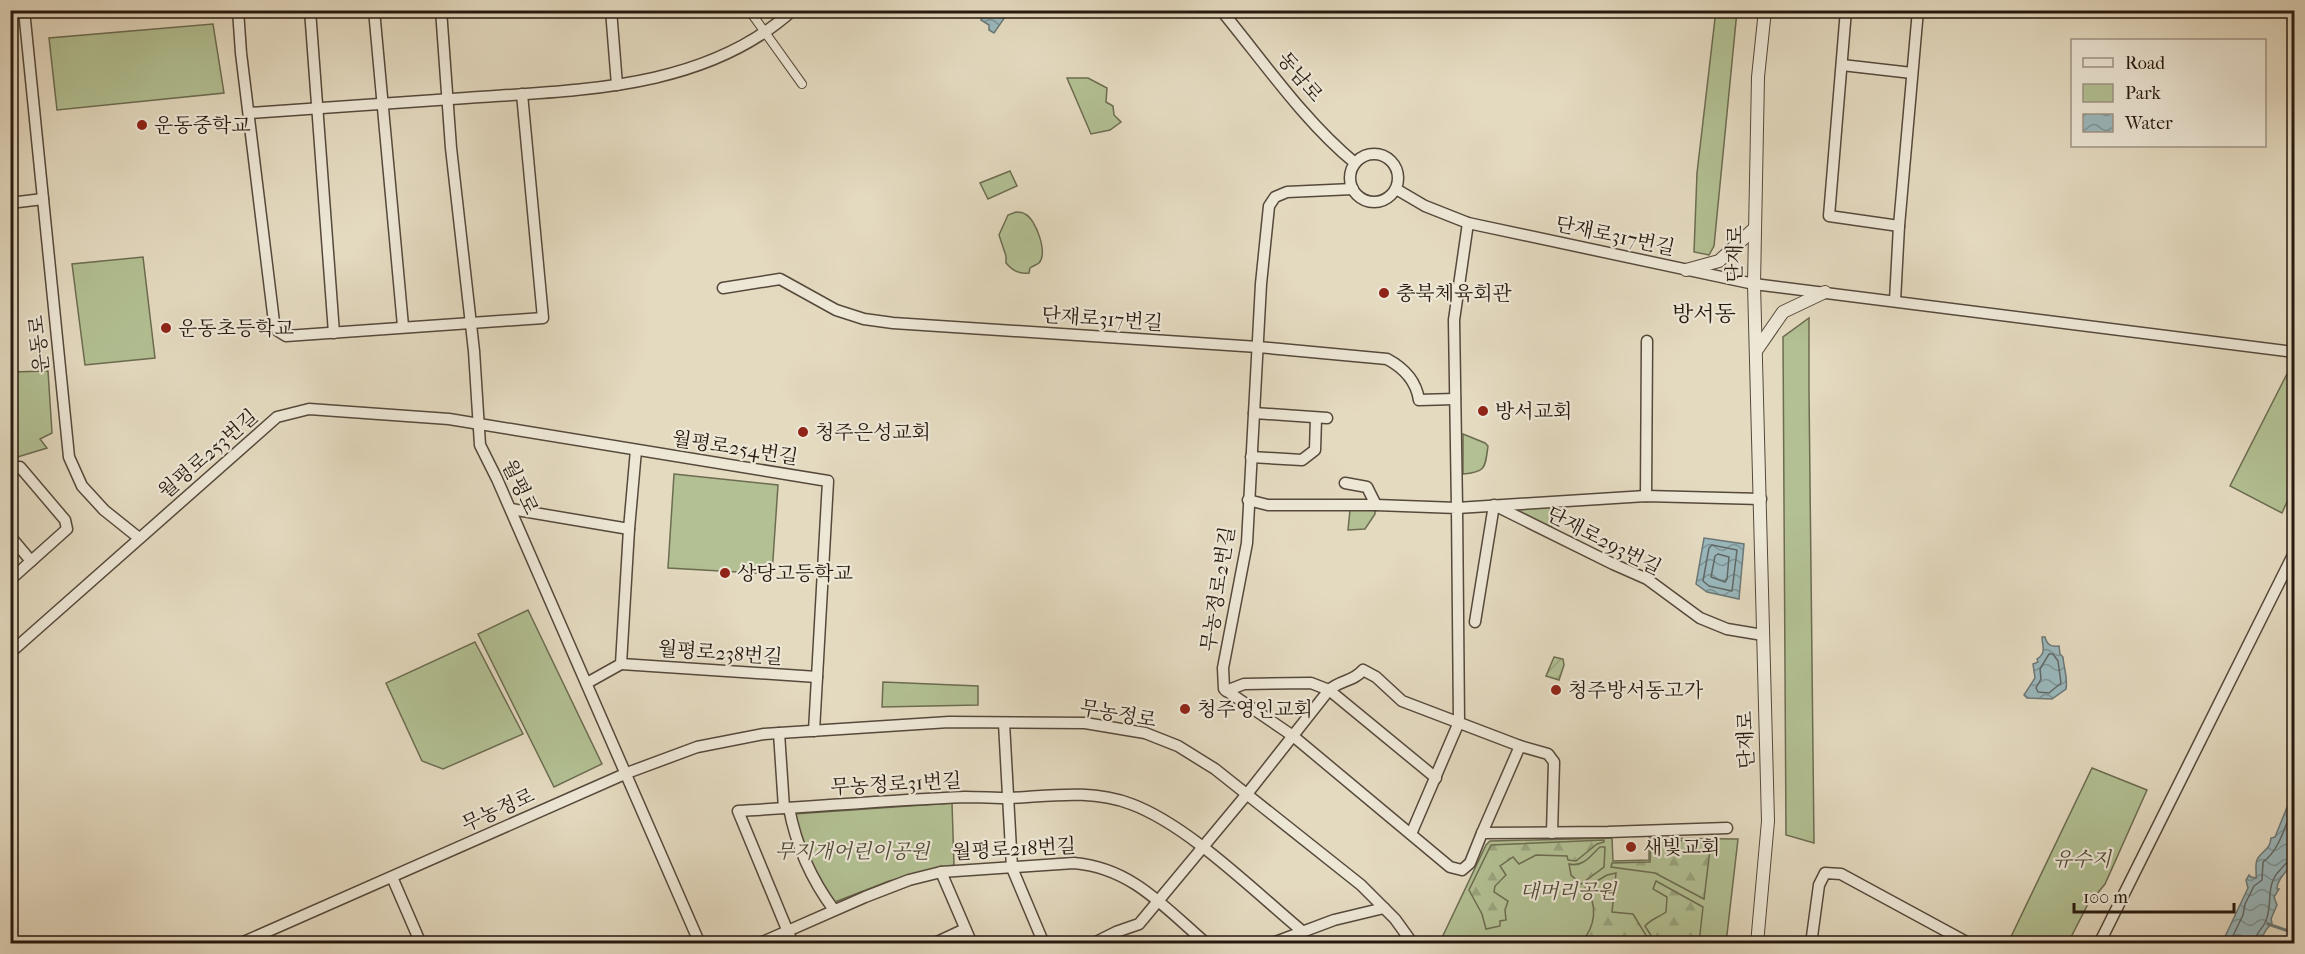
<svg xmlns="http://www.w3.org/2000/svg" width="2305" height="954" font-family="'IM FELL French Canon','Noto Serif KR',serif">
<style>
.green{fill:#b2c093;stroke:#6c6c51;stroke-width:1.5}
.forest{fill:url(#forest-firs);stroke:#6c6c51;stroke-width:1.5}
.garden{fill:url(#garden-furrows);stroke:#6c6c51;stroke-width:1.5}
.water{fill:url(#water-waves);stroke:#6c7877;stroke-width:1.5}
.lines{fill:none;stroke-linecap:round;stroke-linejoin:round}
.shore{stroke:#606866;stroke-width:1.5}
.stream{stroke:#6c7877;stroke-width:3}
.pedestrian-casing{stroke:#56493b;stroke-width:10}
.minor-casing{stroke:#56493b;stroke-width:13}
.tertiary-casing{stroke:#56493b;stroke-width:14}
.pedestrian{stroke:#ede7d6;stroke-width:8}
.minor{stroke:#ede7d6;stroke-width:10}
.tertiary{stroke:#ede7d6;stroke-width:12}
.poi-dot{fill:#8f2418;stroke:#ede7d6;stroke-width:2}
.labels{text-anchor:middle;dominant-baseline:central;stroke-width:4.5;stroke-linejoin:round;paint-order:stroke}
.street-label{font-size:20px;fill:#27190f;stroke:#ede7d6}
.poi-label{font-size:20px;fill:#27190f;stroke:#ede7d6;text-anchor:start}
.park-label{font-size:20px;font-style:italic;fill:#514b37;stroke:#ede7d6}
.quarter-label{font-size:22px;fill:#27190f;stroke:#ede7d6}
</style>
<defs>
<pattern id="forest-firs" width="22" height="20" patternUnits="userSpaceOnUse" patternTransform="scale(1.5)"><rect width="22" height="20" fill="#b2c093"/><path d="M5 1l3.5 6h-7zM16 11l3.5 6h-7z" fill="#99a47e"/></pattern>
<pattern id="garden-furrows" width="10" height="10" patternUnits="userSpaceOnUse" patternTransform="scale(1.5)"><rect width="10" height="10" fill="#b2c093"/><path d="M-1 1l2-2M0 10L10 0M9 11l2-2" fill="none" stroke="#99a47e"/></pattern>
<pattern id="water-waves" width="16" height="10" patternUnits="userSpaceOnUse" patternTransform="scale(1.5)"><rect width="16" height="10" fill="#9ab8bd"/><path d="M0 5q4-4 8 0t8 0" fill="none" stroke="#7e9598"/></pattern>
</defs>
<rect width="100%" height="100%" fill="#e4dac0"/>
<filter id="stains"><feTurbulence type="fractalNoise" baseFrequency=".00333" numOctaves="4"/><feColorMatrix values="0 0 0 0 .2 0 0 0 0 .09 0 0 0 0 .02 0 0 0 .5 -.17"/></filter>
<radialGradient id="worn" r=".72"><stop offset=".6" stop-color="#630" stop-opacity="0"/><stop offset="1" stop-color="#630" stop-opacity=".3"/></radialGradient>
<g class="green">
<path d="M1716 10 1737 11 1714 246 1709 255 1694 252 1697 173Z"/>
<path d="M213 24 224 93 57 110 49 38Z"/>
<path d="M1067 78H1088L1107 88 1106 102 1113 106 1114 115 1121 122 1110 130 1091 134Z"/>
<path d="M1010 171 1017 186 988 199 980 183Z"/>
<path d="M1016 212C1019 212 1022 212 1025 214 1036 219 1048 253 1039 263 1036 265 1033 266 1030 268L1029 273C1019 274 1013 271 1006 263V256L999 235 1008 215Z"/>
<path d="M143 257 155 358 85 365 72 264Z"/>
<path d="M1809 318V390L1814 843 1786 835 1783 337Z"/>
<path d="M2290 368 2294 369V486L2282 513 2230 486Z"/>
<path d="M48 371 52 433 40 439 47 448 11 459V372Z"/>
<path d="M1463 434 1485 443 1488 446C1485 468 1486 472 1463 474Z"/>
<path d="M674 474 778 485 772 574 668 568Z"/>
<path d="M1560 506 1551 528 1506 508Z"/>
<path d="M1375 508V514L1365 529 1348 530 1350 510Z"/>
<path d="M528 610 602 764 554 787 478 634Z"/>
<path d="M475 642 523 734 443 769 422 761 386 683Z"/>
<path d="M883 682 978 686V705L882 707Z"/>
<path d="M2092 768 2147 790 2105 884 2087 906 2068 943H2008Z"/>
<path d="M952 803 954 865 889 881 835 902C814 873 805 847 794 814Z"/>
<path d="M1612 838 1613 861 1649 860V838L1738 839 1726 943 1439 944 1486 845 1490 841Z"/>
</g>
<g class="forest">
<path d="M1604 840V842L1597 844 1576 861 1568 860 1567 856 1536 855 1519 864 1513 857 1500 866 1506 875 1495 886 1494 892 1508 901 1505 910 1506 920 1500 921V926L1486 929 1482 914 1469 890 1491 845Z"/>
<path d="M1651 840 1711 841 1704 899 1655 873 1611 867 1612 863 1650 862Z"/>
<path d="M1600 847H1605L1604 867 1581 884 1571 875 1569 864C1584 867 1590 856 1600 847Z"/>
<path d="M1616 873 1612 912 1633 914 1647 937 1646 943H1639V940L1610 938 1609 943H1581C1595 927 1599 905 1585 888L1607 875Z"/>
<path d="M1656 881 1703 907 1699 943H1652V937L1645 926C1652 918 1658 918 1666 912L1667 897 1653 889Z"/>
</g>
<path class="garden" d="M1554 657 1563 659 1564 665 1559 680 1546 676Z"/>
<g class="water">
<path d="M990 11H1022L1021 13 1015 16 1007 14 994 33 989 30V25L981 20V18H984Z"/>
<path d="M1704 538 1744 544 1739 599 1707 592 1696 584Z"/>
<path d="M2042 637H2045C2047 645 2051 647 2059 646L2060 654 2063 657C2064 669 2068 678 2066 689L2052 699 2027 698 2024 695 2035 678 2033 664 2038 662 2037 659C2047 653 2042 646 2042 637Z"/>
<path d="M2294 790V862C2288 870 2277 879 2277 889H2279L2274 897 2277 905 2271 919 2272 923 2266 930 2259 943H2222L2248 888 2246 880 2249 875 2251 877 2256 878C2257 872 2254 863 2258 858 2263 850 2270 850 2271 838L2275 837Z"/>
</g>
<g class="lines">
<g class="shore">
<path d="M1712 545 1737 550 1732 591 1709 586 1703 581 1709 548Z"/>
<path d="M1718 554 1729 557 1727 579 1725 582 1711 577 1715 556Z"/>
<path d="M2049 654H2053L2058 661 2061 683 2049 693 2038 692 2036 688 2041 679 2040 669Z"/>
<path d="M2229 944 2243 915 2245 904 2254 886 2262 880 2263 862C2280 850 2286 823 2294 804"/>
<path d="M2254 944C2255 934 2261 930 2265 923 2274 905 2264 886 2280 870 2285 865 2287 860 2294 859"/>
</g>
<path class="stream" d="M2268 924 2294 933"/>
<g class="pedestrian-casing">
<path id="pedestrian" d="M749 10 802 84"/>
</g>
<g class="minor-casing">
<g id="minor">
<path d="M24 10 69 457 82 486 104 510 139 538"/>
<path d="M238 10 241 53 274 322 278 331 286 336 543 318 522 94"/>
<path d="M310 10 334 333"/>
<path d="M374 10 403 326"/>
<path d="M441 10 451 148 474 351 480 445 497 479 700 944"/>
<path d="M611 10 617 85"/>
<path d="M1221 10C1263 61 1304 121 1355 163"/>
<path d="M1846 10 1829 216 1899 226"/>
<path d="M10 11 12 10"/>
<path d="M1842 65 1912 73"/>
<path d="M249 113C321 108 394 103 466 98 579 90 705 90 793 10"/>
<circle cx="1374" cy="178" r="24"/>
<path d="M1353 189 1287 192 1275 197 1269 206 1261 284 1247 543 1223 668 1224 689 1293 736 1450 867 1462 870 1470 863 1482 833 1608 832 1727 828"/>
<path d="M1396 189 1425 206 1468 223 1754 284 2294 352"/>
<path d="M10 203 43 199"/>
<path d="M1468 223 1454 320 1457 508 1646 496 1761 499"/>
<path d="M723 288 780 279 836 310 864 319 893 323 1258 347 1387 359C1404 368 1416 380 1419 400L1455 399"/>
<path d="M1895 301 1899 226 1918 10"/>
<path d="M1254 413 1327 418"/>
<path d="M1251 457 1302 460 1315 450 1316 418"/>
<path d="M10 467H20L65 520 67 529 10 580"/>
<path d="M1345 483 1367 487 1376 505"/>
<path d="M1646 496 1647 341"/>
<path d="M1248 500 1268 505H1376L1457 508 1459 722 1411 834"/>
<path d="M511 509 629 529"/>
<path d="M10 536 31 561"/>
<path d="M1475 622 1494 505 1613 564 1647 579 1700 618 1727 629 1763 635"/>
<path d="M10 653 277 417 309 409 449 419 828 481 814 731"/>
<path d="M621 664 817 677"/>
<path d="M587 683 621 664 629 529 636 450"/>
<path d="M1226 691 1244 684 1311 683 1329 690 1436 778"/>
<path d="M1004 723 1012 868 1044 944"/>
<path d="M779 733 784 808"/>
<path d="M789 808C796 845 811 879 834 910"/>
<path d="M1482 833 1520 746"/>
<path d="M941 872 972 944"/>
<path d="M392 877 421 944"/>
<path d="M239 944 627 773 697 747 764 734 949 722 1085 723 1145 733 1178 746 1215 769 1361 885 1395 919 1413 944"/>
<path d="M758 944 865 897 909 880 941 872 1074 863C1132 868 1164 907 1207 944"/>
<path d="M793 944 738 811C813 807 889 800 965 797 980 797 995 798 1010 798 1051 796 1091 789 1131 804 1188 825 1254 891 1302 931"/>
<path d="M933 944 965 929"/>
<path d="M1092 944 1116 932 1139 924 1247 794 1329 690C1342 679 1353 682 1363 670L1376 677 1402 701 1520 746 1548 754 1554 762 1552 833"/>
<path d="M1270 944 1334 920 1384 908"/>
<path d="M1811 944 1819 885 1825 873 1841 874 1970 944"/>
<path d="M2099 944 2294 553"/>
</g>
</g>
<g class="tertiary-casing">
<g id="tertiary">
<path d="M1686 270 1719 261 1755 228"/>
<path d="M1756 351 1783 312 1825 292"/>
<path d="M1757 944 1768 821 1754 284 1758 77 1765 10"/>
</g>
</g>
<use href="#pedestrian" class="pedestrian"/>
<use href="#minor" class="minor"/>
<use href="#tertiary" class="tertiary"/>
</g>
<g class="poi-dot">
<circle cx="142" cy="125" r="6"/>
<circle cx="1384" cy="293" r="6"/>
<circle cx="166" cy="328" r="6"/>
<circle cx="1483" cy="411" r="6"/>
<circle cx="803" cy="432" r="6"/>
<circle cx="725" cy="573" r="6"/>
<circle cx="1556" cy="690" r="6"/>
<circle cx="1185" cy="709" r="6"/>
<circle cx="1631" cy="847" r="6"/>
</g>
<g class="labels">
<g class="street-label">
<text transform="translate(1300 77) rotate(50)">동남로</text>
<text transform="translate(1615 236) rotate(12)">단재로317번길</text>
<text transform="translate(1735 254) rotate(-89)">단재로</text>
<text transform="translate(1102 319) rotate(4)">단재로317번길</text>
<text transform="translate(39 344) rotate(-96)">운동로</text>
<text transform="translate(735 448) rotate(9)">월평로254번길</text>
<text transform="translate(208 454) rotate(-41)">월평로253번길</text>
<text transform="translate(520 487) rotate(65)">월평로</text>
<text transform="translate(1604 541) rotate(27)">단재로293번길</text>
<text transform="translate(1218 589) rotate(-81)">무농정로2번길</text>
<text transform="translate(720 653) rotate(4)">월평로238번길</text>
<text transform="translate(1118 714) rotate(10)">무농정로</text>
<text transform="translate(1746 740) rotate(-92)">단재로</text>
<text transform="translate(896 784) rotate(-3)">무농정로31번길</text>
<text transform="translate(498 810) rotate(-24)">무농정로</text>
<text transform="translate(1014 849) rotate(-3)">월평로218번길</text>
</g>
<g class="poi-label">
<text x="154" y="125">운동중학교</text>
<text x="1396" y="293">충북체육회관</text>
<text x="178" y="328">운동초등학교</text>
<text x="1495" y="411">방서교회</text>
<text x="815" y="432">청주은성교회</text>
<text x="737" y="573">상당고등학교</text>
<text x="1568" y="690">청주방서동고가</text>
<text x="1197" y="709">청주영인교회</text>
<text x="1643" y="847">새빛교회</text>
</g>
<g class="park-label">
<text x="852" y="851">무지개어린이공원</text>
<text x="2082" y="859">유수지</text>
<text x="1568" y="891">대머리공원</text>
</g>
<g class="quarter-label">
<text x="1704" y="314">방서동</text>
</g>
</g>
<rect width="2305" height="954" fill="none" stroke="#e4dac0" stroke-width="36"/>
<rect x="12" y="12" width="2281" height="930" fill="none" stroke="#27190f" stroke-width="3"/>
<rect x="18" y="18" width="2269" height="918" fill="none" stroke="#27190f" stroke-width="1.5"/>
<rect x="2071" y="39" width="195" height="108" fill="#ede7d6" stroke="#9e9586" stroke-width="1.5"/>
<rect x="2083" y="58" width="30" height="9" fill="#ede7d6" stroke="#9e9586" stroke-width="1.5"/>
<text x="2125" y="69" font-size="18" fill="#27190f">Road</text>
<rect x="2083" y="84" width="30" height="18" fill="#b2c093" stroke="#9e9586" stroke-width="1.5"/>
<text x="2125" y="99" font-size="18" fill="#27190f">Park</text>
<rect x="2083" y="114" width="30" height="18" fill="url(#water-waves)" stroke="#9e9586" stroke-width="1.5"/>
<text x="2125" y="129" font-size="18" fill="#27190f">Water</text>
<path d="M2074 903v9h160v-9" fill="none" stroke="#27190f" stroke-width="3"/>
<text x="2083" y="903" font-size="18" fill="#27190f" stroke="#ede7d6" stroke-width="4.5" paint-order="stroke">100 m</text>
<rect width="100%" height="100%" filter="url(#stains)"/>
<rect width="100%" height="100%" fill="url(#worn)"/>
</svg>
